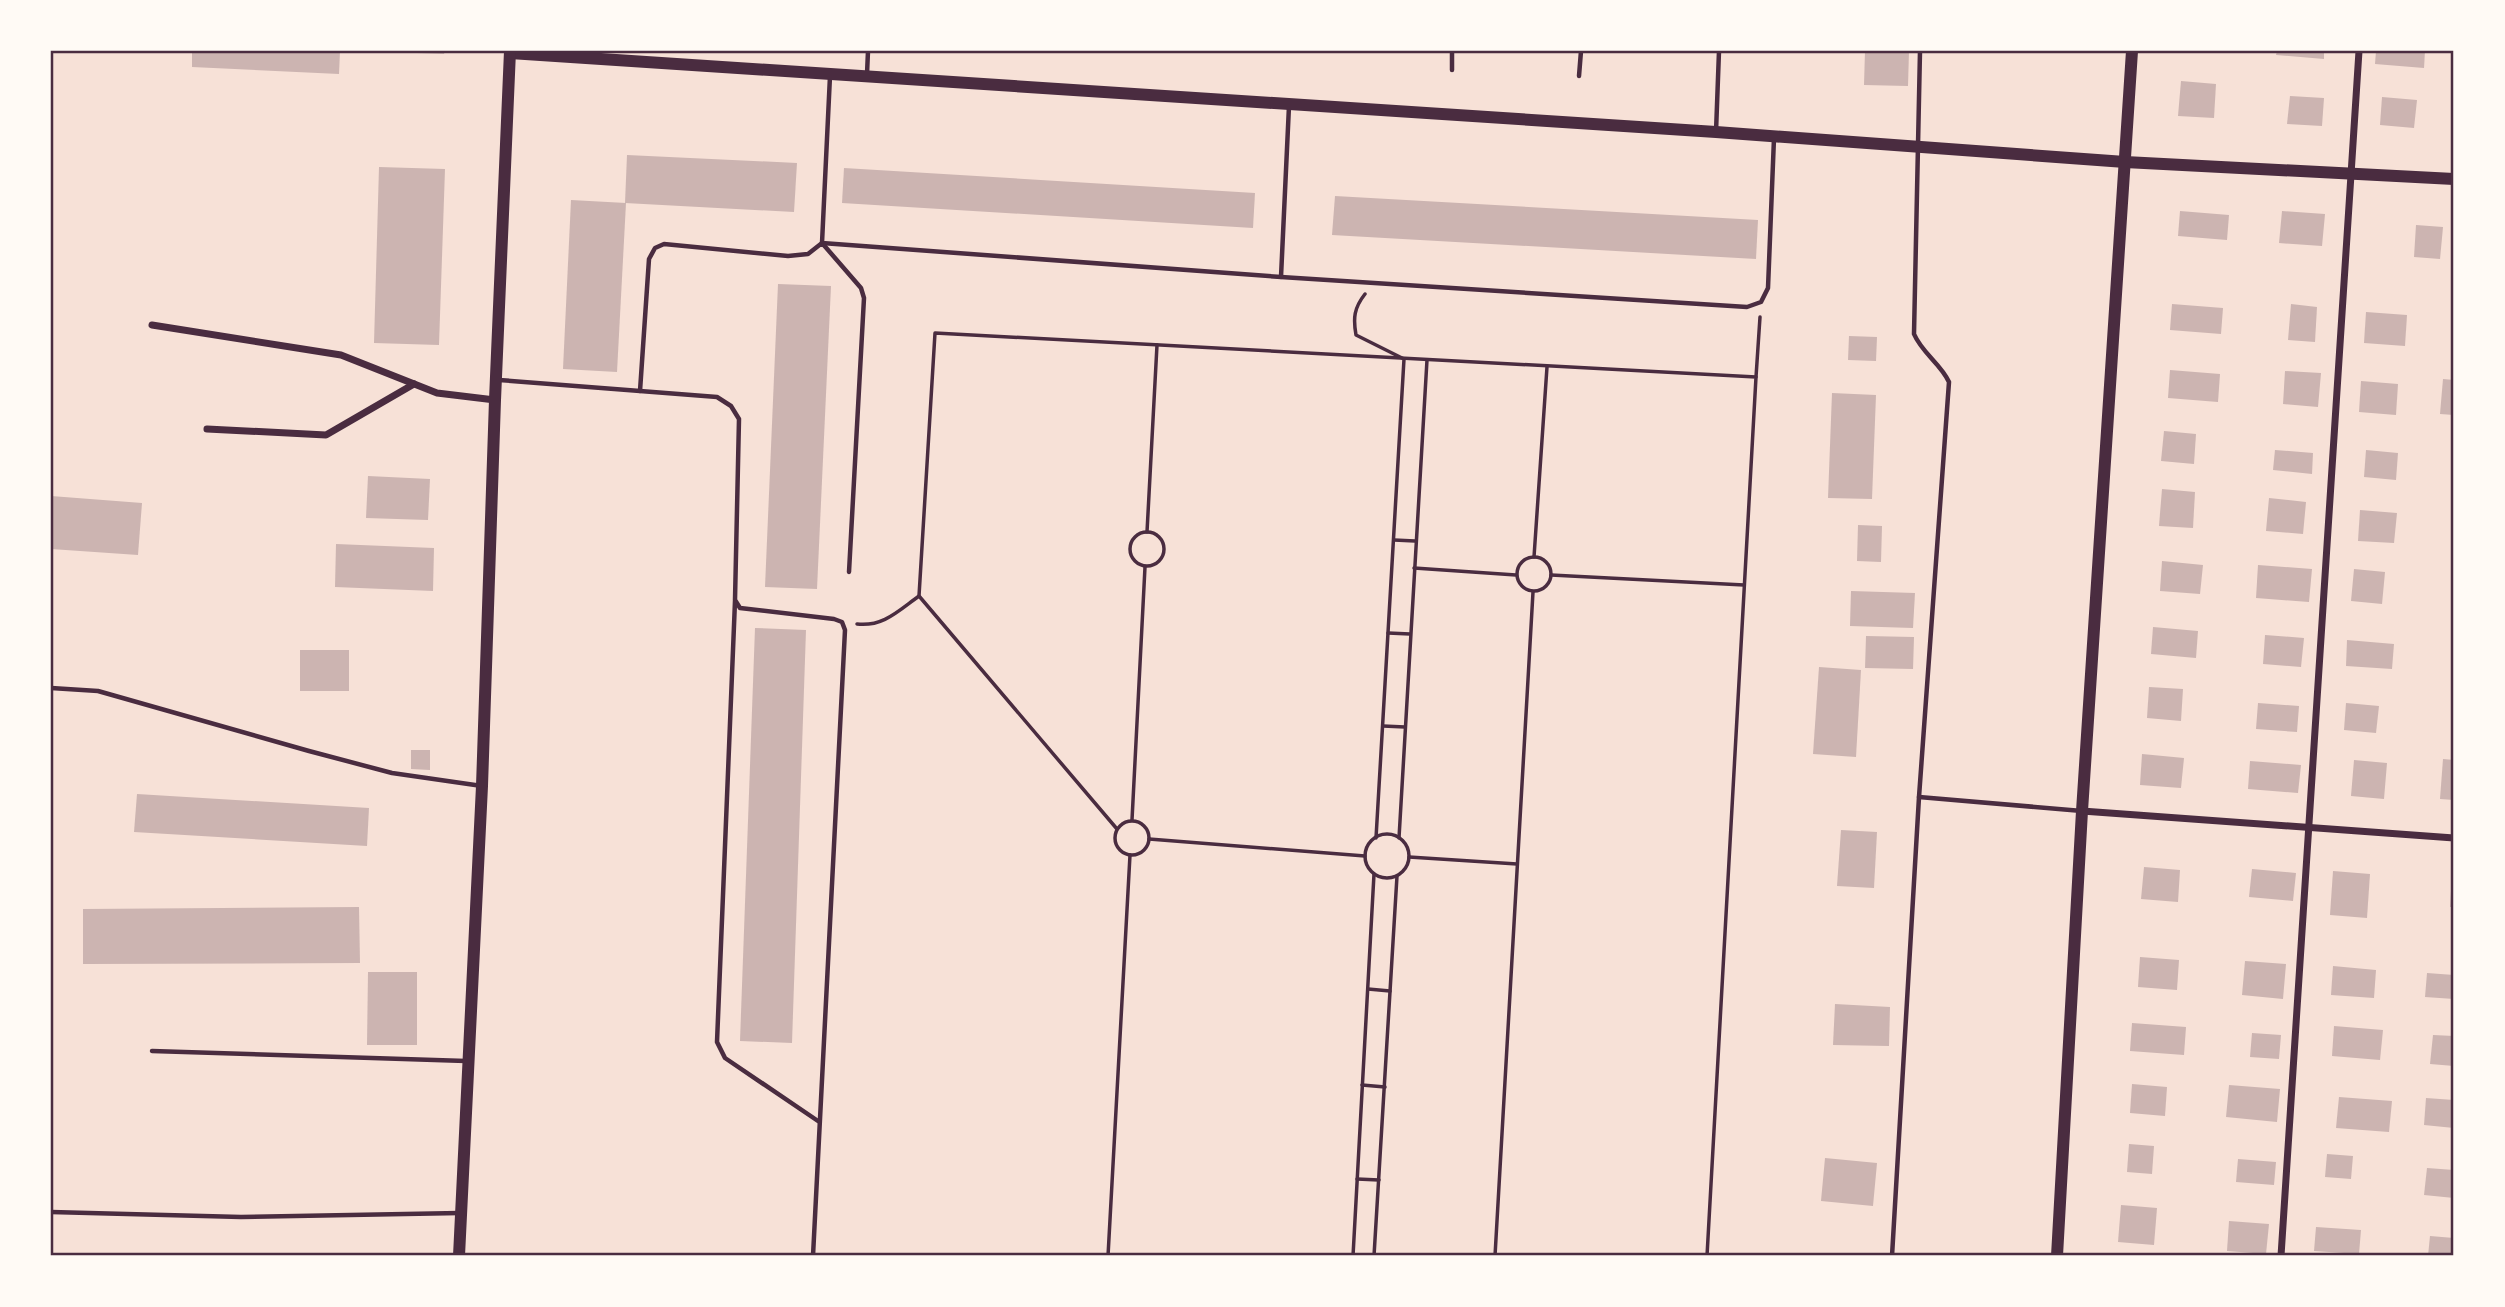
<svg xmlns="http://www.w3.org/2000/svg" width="2505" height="1307" font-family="Montserrat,sans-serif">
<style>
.building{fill:#ccb4b1}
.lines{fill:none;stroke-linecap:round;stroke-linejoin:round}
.path{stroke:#4a2c40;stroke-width:3.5}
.service{stroke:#4a2c40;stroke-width:4.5}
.minor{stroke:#4a2c40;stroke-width:7}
.tertiary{stroke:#4a2c40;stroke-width:12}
.neatline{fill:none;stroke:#4a2c40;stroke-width:2.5}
</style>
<rect width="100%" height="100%" fill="#f7e1d7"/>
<g class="building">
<path d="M192 51H340L339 74 192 67Z"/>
<path d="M417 51H445L444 54 417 53Z"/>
<path d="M1865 51H1909L1908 86 1864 85Z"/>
<path d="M2277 51H2324V59L2276 55Z"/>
<path d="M2376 51H2425L2424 68 2375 64Z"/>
<path d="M2181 81 2216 84 2214 118 2178 116Z"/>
<path d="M2290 96 2324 98 2322 126 2287 124Z"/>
<path d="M2382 97 2417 100 2414 128 2380 125Z"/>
<path d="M627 155 797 163 794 212 625 203Z"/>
<path d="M379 167 445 169 439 345 374 343Z"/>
<path d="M844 168 1255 193 1253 228 842 203Z"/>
<path d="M1335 196 1758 220 1756 259 1332 235Z"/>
<path d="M571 200 626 203 617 372 563 369Z"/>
<path d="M2180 211 2229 215 2227 240 2178 236Z"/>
<path d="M2282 211 2325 214 2322 246 2279 243Z"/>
<path d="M2416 225 2443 227 2440 259 2414 257Z"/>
<path d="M778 284 831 286 817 589 765 587Z"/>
<path d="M2172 304 2223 308 2221 334 2170 330Z"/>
<path d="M2291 304 2317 307 2315 342 2288 340Z"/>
<path d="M2366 312 2407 315 2405 346 2364 343Z"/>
<path d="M1849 336 1877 337 1876 361 1848 360Z"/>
<path d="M2170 370 2220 374 2218 402 2168 398Z"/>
<path d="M2285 371 2321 373 2318 407 2283 404Z"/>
<path d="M2443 379 2454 380V415L2440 414Z"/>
<path d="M2361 381 2398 384 2396 415 2359 412Z"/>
<path d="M1832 393 1876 395 1872 499 1828 498Z"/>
<path d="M2164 431 2196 434 2194 464 2161 461Z"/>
<path d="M2275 450 2313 453 2312 474 2273 470Z"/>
<path d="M2366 450 2398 453 2396 480 2364 477Z"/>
<path d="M368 476 430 479 428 520 366 518Z"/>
<path d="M2162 489 2195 492 2193 528 2159 526Z"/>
<path d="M51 496 142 503 138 555 51 549Z"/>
<path d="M2269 498 2306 502 2303 534 2266 531Z"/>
<path d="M2360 510 2397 513 2394 543 2358 541Z"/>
<path d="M1858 525 1882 526 1881 562 1857 561Z"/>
<path d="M336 544 434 548 433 591 335 587Z"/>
<path d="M2162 561 2203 565 2200 594 2160 591Z"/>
<path d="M2258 565 2312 569 2309 602 2256 598Z"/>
<path d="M2354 569 2385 572 2382 604 2351 601Z"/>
<path d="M1851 591 1915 593 1913 628 1850 626Z"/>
<path d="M2153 627 2198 631 2196 658 2151 654Z"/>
<path d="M755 628 806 630 792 1043 740 1041Z"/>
<path d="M2265 635 2304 638 2301 667 2263 664Z"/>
<path d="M1866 636 1914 637 1913 669 1865 668Z"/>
<path d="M2347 640 2394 644 2392 669 2346 666Z"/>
<rect x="300" y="650" width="49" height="41"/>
<path d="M1819 667 1861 670 1856 757 1813 754Z"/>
<path d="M2149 687 2183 689 2181 721 2147 718Z"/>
<path d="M2258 703 2299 706 2297 732 2256 729Z"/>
<path d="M2346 703 2379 706 2376 733 2344 730Z"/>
<path d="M411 750H430V770L411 769Z"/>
<path d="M2142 754 2184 758 2181 788 2140 785Z"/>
<path d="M2443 759 2454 760V800L2440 799Z"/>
<path d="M2354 760 2387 763 2384 799 2351 796Z"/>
<path d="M2250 761 2301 765 2298 793 2248 789Z"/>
<path d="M137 794 369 808 367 846 134 832Z"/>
<path d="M1841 830 1877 832 1874 888 1837 886Z"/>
<path d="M2144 867 2180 870 2178 902 2141 899Z"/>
<path d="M2252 869 2296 873 2293 901 2249 897Z"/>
<path d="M2333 871 2370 874 2367 918 2330 915Z"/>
<path d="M2452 874H2454V907H2450Z"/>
<path d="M359 907 360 963 83 964V909Z"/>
<path d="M2140 957 2179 960 2177 990 2138 987Z"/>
<path d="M2245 961 2286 964 2283 999 2242 995Z"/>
<path d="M2333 966 2376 970 2374 998 2331 995Z"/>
<path d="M368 972H417V1045H367Z"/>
<path d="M2427 973 2454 975V999L2425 997Z"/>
<path d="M1835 1004 1890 1007 1889 1046 1833 1045Z"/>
<path d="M2132 1023 2186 1027 2184 1055 2130 1051Z"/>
<path d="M2334 1026 2383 1030 2380 1060 2332 1056Z"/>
<path d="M2252 1033 2281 1035 2279 1059 2250 1057Z"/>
<path d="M2433 1035 2454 1036V1066L2430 1064Z"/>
<path d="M2132 1084 2167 1087 2165 1116 2130 1113Z"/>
<path d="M2229 1085 2280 1089 2277 1122 2226 1117Z"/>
<path d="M2339 1097 2392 1101 2389 1132 2336 1128Z"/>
<path d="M2426 1098 2454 1100V1128L2424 1125Z"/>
<path d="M2129 1144 2154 1146 2152 1174 2127 1172Z"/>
<path d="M2327 1154 2353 1156 2351 1179 2325 1177Z"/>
<path d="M1825 1158 1877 1163 1873 1206 1821 1201Z"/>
<path d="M2238 1159 2276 1162 2274 1185 2236 1182Z"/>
<path d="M2427 1168 2454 1170V1198L2424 1195Z"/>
<path d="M2121 1205 2157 1208 2154 1245 2118 1242Z"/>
<path d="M2229 1221 2269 1224 2266 1254 2227 1251Z"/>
<path d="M2316 1227 2361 1230 2359 1254 2314 1251Z"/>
<path d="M2430 1236 2454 1238V1256H2428Z"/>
<path d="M1829 1253 1864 1254V1256H1829Z"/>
</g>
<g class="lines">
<g class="path">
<path d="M1365 294C1354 308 1353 318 1356 335L1404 359 1376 838"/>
<path d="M1756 377 1760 317"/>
<circle cx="1147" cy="549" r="17"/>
<path d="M1147 532 1157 345"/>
<path d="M1394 540 1415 541"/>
<circle cx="1534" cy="574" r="17"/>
<path d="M1534 557 1547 367"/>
<path d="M1414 568 1516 575"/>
<path d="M1551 575 1744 585"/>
<path d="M857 624C883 627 898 611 919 596"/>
<path d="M1388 633 1410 634"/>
<path d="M1383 726 1405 727"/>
<path d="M1132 820 1145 567"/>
<circle cx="1132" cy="838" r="17"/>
<path d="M1117 829 919 596 935 333 1756 377 1707 1256"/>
<circle cx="1387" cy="856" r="22"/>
<path d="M1399 838 1427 360"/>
<path d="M1149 839 1365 856"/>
<path d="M1409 857 1517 864"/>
<path d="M1368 989 1390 991"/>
<path d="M1362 1085 1385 1087"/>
<path d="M1357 1179 1379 1180"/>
<path d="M1108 1256 1130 855"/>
<path d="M1353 1256 1374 874"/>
<path d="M1374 1256 1397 876"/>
<path d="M1495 1256 1533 592"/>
</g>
<g class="service">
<path d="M1452 70V51"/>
<path d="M867 74 868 51"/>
<path d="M830 76 822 243 1281 277 1747 307 1761 302 1768 288 1774 138"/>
<path d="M1579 76 1581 51"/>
<path d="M1716 132 1719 51"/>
<path d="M1281 277 1289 106"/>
<path d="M499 380 640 391 649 259 655 248 664 244 788 256 808 254 822 243 861 288 864 298 849 572"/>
<path d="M640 391 717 397 731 406 739 419 735 600 740 608 834 619 842 622 845 630 813 1256"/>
<path d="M735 601 717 1042 725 1058 818 1121"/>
<path d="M51 688 98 691 309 751 392 773 482 786"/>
<path d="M1919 797 2082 811"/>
<path d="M152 1051 466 1061"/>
<path d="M51 1212 241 1217 460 1213"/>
<path d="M1892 1256 1919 797 1949 382C1941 364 1922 353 1914 334L1920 51"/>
</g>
<g class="minor">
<path d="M152 325 341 355 437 393 495 400"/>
<path d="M207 429 326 435 414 384"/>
<path d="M2082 811 2454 838"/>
<path d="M2281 1256 2359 51"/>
</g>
<g class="tertiary">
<path d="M510 53 1716 132 2125 162 2454 179"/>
<path d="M459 1256 482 786 495 400 510 51"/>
<path d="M2057 1256 2082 811 2132 51"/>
</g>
</g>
<rect width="2505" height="1307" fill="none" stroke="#fffaf5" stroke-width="105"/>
<rect x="52" y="52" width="2400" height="1202" class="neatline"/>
</svg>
